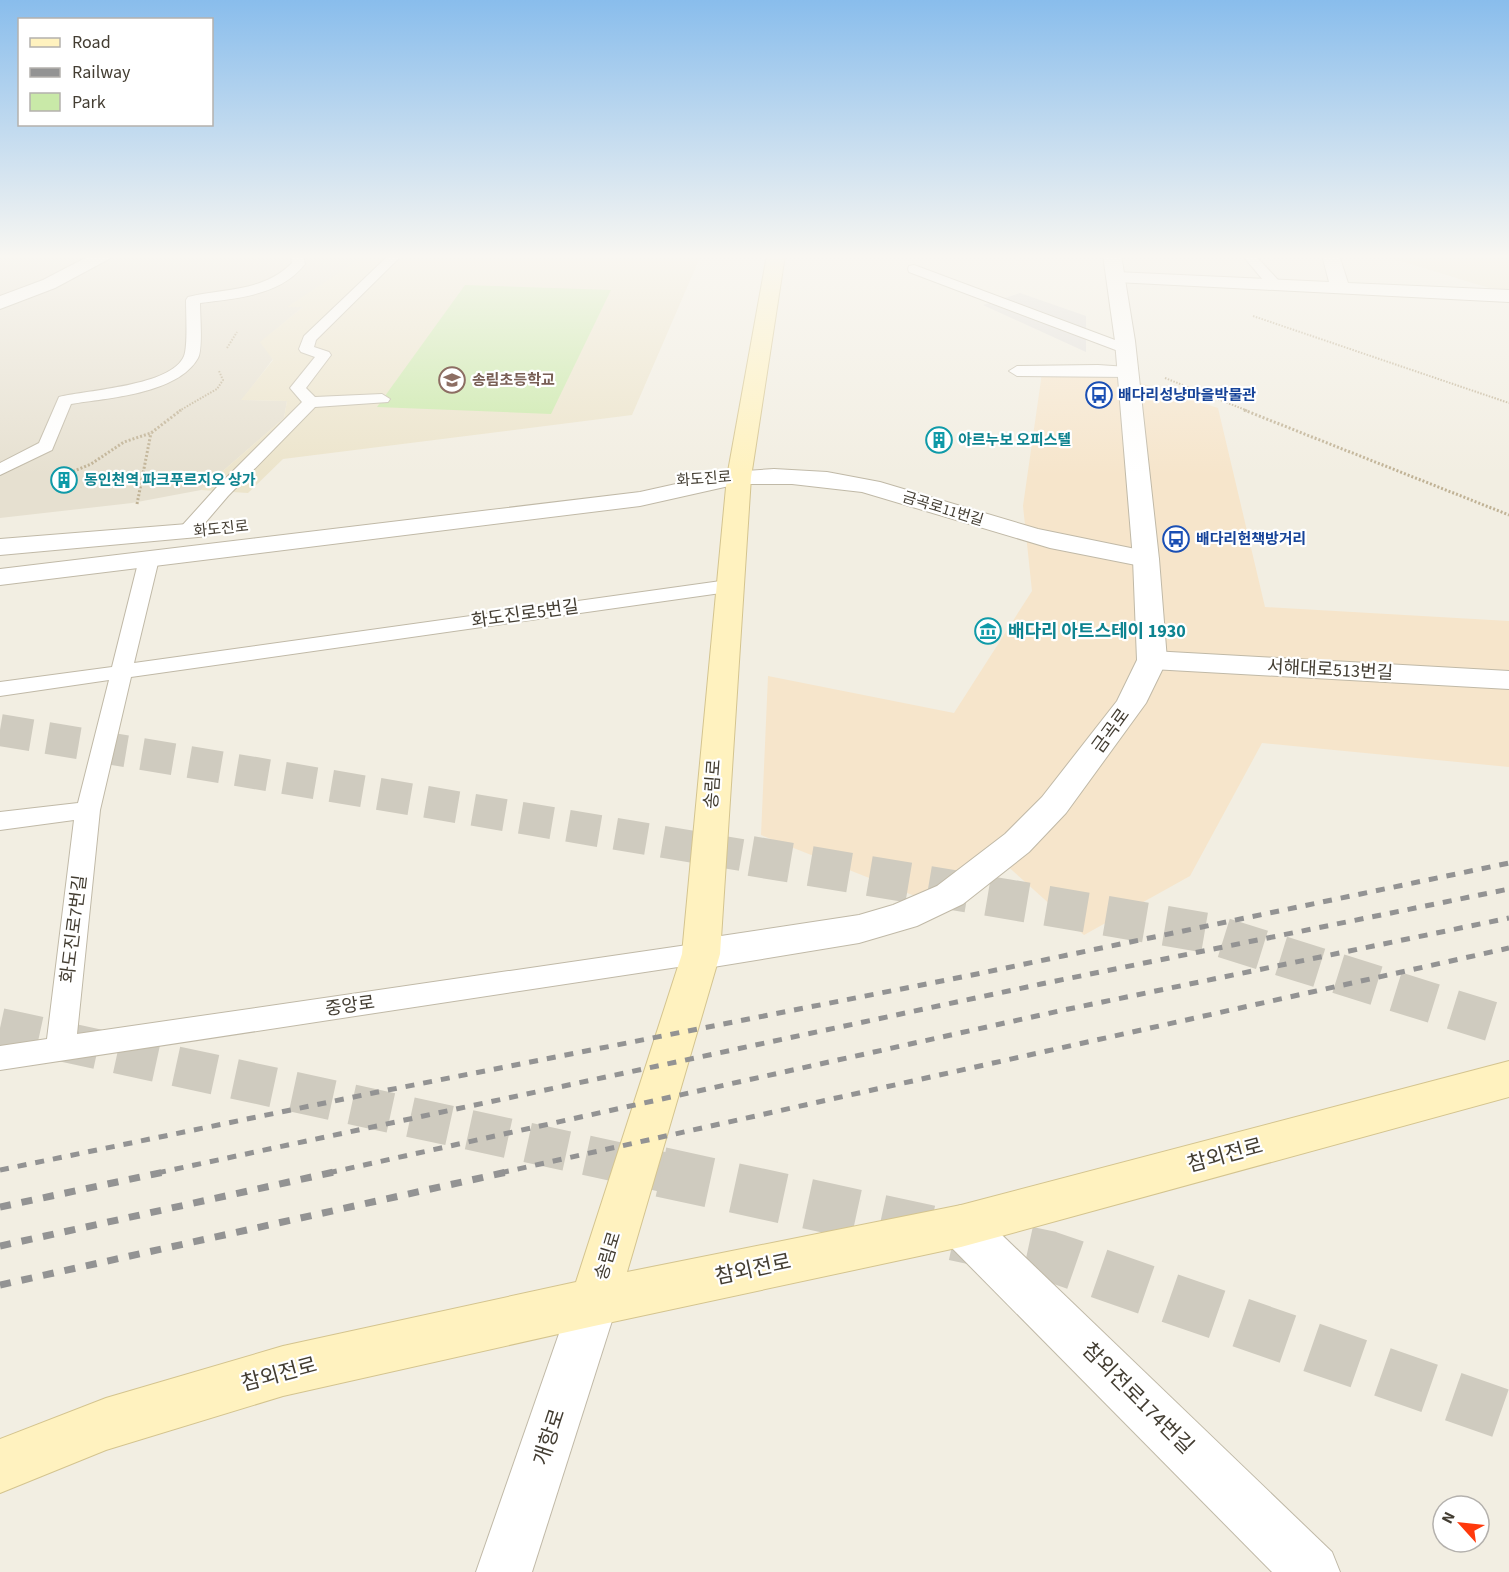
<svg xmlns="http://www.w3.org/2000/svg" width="1509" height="1572" font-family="'Source Sans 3','Noto Sans KR',sans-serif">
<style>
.residential{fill:#e6e0d0}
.commercial{fill:#f6e5cb}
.education{fill:#ece4cb}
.green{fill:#c9e9a8}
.parking{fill:#e2dfdb}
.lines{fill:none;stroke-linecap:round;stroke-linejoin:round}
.motorway-tunnel-far2{stroke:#cfcbbf;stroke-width:32;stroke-dasharray:32 16;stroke-linecap:butt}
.motorway-tunnel-far1{stroke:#cfcbbf;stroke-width:40;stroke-dasharray:40 20;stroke-linecap:butt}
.motorway-tunnel{stroke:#cfcbbf;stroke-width:50;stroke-dasharray:50 25;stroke-linecap:butt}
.service-casing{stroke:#c0b9a7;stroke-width:2}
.pedestrian-casing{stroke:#c0b9a7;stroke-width:2}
.minor-casing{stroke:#c0b9a7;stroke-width:2}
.tertiary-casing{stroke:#c0b9a7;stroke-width:2}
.secondary-casing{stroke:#d4c48f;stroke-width:2}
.path-far1{stroke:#c0b295;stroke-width:2;stroke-dasharray:1.5 1.5;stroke-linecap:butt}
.path{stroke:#c0b295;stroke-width:3;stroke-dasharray:2 2;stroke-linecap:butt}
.service{fill:#fff;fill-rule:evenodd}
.pedestrian{fill:#fff;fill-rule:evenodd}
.minor{fill:#fff;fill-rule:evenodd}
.tertiary{fill:#fff;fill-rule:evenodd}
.secondary{fill:#fff2bf;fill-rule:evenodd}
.rail-far1{stroke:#939393;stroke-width:5;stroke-dasharray:9 9;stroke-linecap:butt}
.rail{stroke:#939393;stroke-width:7;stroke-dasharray:11 11;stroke-linecap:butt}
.labels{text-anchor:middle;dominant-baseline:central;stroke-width:4.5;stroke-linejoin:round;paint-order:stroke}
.far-education-label{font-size:15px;font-weight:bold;fill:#785e54;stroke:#fff;text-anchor:start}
.far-transit-label{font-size:15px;font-weight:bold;fill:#164399;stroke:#fff;text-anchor:start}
.far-culture-label{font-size:15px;font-weight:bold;fill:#0d838f;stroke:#fff;text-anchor:start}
.far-street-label{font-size:15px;fill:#433d32;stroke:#fff}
.street-label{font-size:18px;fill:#433d32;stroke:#fff}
.culture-label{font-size:18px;font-weight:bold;fill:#0d838f;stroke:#fff;text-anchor:start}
.near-street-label{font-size:21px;fill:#433d32;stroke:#fff}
</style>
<rect width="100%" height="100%" fill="#f2eee2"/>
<path class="residential" d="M0 255H366L289 307 304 306 261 342 273 359 242 400 287 401 284 418 201 490 132 503 0 518Z"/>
<path class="commercial" d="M1042 373 1128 379 1218 408 1265 607 1509 621V767L1262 743 1190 876 1084 935 1004 863 940 906 761 835 768 676 954 713 1032 591 1023 506Z"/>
<g class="education">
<path d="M366 255H701L632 415 283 459 248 493 201 490 284 418 287 401 241 400 273 360 260 342 303 307H287Z"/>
<path d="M1381 255H1509V290L1489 288Z"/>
</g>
<path class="green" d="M465 285 611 290 551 414 377 407Z"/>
<path class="parking" d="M1020 293 1086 316V352L983 305Z"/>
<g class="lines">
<path class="motorway-tunnel-far2" d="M0 730 759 858"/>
<g class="motorway-tunnel-far1">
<path d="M751 856 1208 933 1509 1027"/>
<path d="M0 1028 668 1173"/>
</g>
<path class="motorway-tunnel" d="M661 1172 1049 1256 1509 1416"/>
<g class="service-casing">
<g id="service">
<path d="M291 255H303L305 264C280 296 237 298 200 303 200 315 203 349 198 358 178 394 107 398 71 404L52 450 0 475V463L39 443 59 397C87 390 172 386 184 356 188 347 186 311 186 300L188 297C226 288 263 292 292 263Z"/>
<path d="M389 255H397L399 258 316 340 314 347 329 352 331 355 306 388 315 397 382 394 390 399 388 402 315 407 228 496 193 537H179L177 533 179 529 216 488 302 402 290 388 315 357 301 352 299 349 304 336Z"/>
<path d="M1242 255H1255L1279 281 1281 284 1279 287H1269Z"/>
<path d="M914 265 1131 346 1133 349 1131 352H1121L909 272 908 269 909 266Z"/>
<path d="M1098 365 1128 367 1136 372 1128 377 1017 376 1009 371 1017 366Z"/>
<path d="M149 553 156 555 159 559 134 663 728 580 735 582 738 586 735 590 728 592 131 677 100 810 77 1034 701 943 711 946 715 954 711 962 0 1070V1046L47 1039 74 820 0 830V812L78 803 109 680 0 696V682L112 667 139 559 142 555Z"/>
</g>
</g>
<g class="pedestrian-casing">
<path id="pedestrian" d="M91 255H112L109 259 55 288 0 309V296L43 280Z"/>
</g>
<g class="minor-casing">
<g id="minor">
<path d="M1322 255H1339L1348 283 1509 290V302L1116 282 1110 281 1107 277 1110 273 1116 272 1329 282Z"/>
<path d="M774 469 827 472 880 482 1038 529 1155 553 1159 559 1155 565 1146 567 1050 548 862 492 792 484H739L731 482 727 477 731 472Z"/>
<path d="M1152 651 1509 671V689L1152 669 1142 666 1137 660 1142 654Z"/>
<path d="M961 1205 977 1211 1332 1552 1340 1572H1272L945 1241 938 1226 945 1211Z"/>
</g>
</g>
<g class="tertiary-casing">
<g id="tertiary">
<path d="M1103 255H1121L1135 341 1159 559 1167 660 1146 703 1066 813 1029 852 963 904 917 926 859 943 701 969 688 964 682 954 688 944 701 939 859 915 893 905 937 886 1005 834 1042 797 1117 701 1137 660 1133 559 1115 341Z"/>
<path d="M739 470 747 472 751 477 747 482 640 506 0 585V569L640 492Z"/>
<path d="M200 523 209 526 213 531 209 536 0 555V539Z"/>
<path d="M594 1278 611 1285 618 1302 532 1572H476L570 1302 577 1285Z"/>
</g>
</g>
<g class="secondary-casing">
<path id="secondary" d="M767 255H785L751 477 720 954 627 1272 961 1205 1509 1061V1097L961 1247 594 1326 283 1396 106 1450 0 1493V1439L106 1398 283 1346 576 1282 682 954 727 477Z"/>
</g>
<g class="path-far1">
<path d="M1253 316 1509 403"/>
<path d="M227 348 237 332"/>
<path d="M1165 378 1248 411"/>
<path d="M179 411 217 389 223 380 219 371"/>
</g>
<g class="path">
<path d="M1244 410 1509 515"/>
<path d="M62 476 91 464 124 442 151 433 181 410"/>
<path d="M137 504 151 433"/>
</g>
<use href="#service" class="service"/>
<use href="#pedestrian" class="pedestrian"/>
<use href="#minor" class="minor"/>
<use href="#tertiary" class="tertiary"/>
<use href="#secondary" class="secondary"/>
<g class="rail-far1">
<path d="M0 1170 373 1093 972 975 1509 863"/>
<path d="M157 1173 1041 984 1509 889"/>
<path d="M328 1173 1059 1011 1509 918"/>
<path d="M500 1173 1509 948"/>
</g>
<g class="rail">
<path d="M0 1207 164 1172"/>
<path d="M0 1246 334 1172"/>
<path d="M0 1285 507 1172"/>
</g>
</g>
<linearGradient id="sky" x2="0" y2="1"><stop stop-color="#89bdec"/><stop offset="0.54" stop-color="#f9f7f2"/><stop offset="1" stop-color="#f9f7f2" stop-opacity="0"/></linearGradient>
<rect width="1509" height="475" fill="url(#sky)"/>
<defs>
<g id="school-ring" transform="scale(1.35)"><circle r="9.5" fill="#fff" stroke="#8d6e63" stroke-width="1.5"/><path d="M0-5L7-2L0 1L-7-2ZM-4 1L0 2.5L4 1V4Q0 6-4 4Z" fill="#8d6e63"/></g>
<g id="bus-ring" transform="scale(1.35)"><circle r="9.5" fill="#fff" stroke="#1a4fb4" stroke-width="1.5"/><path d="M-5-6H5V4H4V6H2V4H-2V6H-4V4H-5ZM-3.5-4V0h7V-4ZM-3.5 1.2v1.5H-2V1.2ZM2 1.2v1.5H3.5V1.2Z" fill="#1a4fb4"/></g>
<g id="building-ring" transform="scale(1.35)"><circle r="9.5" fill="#fff" stroke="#0f9aa8" stroke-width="1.5"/><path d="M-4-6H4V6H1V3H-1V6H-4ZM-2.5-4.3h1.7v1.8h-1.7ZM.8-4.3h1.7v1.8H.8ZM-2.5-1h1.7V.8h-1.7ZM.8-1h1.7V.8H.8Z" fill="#0f9aa8"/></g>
<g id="museum-ring" transform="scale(1.35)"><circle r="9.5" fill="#fff" stroke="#0f9aa8" stroke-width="1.5"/><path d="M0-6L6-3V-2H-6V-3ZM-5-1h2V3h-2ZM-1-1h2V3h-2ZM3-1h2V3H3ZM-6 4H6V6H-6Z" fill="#0f9aa8"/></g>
</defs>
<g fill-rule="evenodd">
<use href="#school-ring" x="452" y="380"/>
<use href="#bus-ring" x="1099" y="395"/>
<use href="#building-ring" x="939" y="440"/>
<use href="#building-ring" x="64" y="480"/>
<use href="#bus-ring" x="1176" y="539"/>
<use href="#museum-ring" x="988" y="631"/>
</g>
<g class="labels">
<g class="far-education-label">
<text x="472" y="380">송림초등학교</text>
</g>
<g class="far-transit-label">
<text x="1118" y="395">배다리성냥마을박물관</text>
<text x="1196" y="539">배다리헌책방거리</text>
</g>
<g class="far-culture-label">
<text x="958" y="440">아르누보 오피스텔</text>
<text x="84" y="480">동인천역 파크푸르지오 상가</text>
</g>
<g class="far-street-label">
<text transform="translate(704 479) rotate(-4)">화도진로</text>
<text transform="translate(943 509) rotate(17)">금곡로11번길</text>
<text transform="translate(221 529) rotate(-6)">화도진로</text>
</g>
<g class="street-label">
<text transform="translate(525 614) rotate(-8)">화도진로5번길</text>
<text transform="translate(1330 670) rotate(3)">서해대로513번길</text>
<text transform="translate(1111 731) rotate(-54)">금곡로</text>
<text transform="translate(713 784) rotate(-86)">송림로</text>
<text transform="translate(74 929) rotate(-83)">화도진로7번길</text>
<text transform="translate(350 1006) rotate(-8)">중앙로</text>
<text transform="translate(608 1256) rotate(-73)">송림로</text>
</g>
<g class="culture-label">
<text x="1008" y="631">배다리 아트스테이 1930</text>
</g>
<g class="near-street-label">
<text transform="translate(1225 1155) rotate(-15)">참외전로</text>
<text transform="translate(753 1269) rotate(-12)">참외전로</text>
<text transform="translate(279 1374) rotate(-15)">참외전로</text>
<text transform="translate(1138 1398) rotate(45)">참외전로174번길</text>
<text transform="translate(549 1437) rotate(-72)">개항로</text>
</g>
</g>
<rect x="18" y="18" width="195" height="108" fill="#ffffff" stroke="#b4b1ad" stroke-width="1.5"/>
<rect x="30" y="38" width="30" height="9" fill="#fff2bf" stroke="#b4b1ad" stroke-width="1.5"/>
<text x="72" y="48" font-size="18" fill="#433d32">Road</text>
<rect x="30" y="68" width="30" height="9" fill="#939393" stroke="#b4b1ad" stroke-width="1.5"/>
<text x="72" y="78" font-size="18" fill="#433d32">Railway</text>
<rect x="30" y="93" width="30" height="18" fill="#c9e9a8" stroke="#b4b1ad" stroke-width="1.5"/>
<text x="72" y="108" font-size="18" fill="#433d32">Park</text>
<g transform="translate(1461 1524) rotate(297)"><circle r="28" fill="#ffffff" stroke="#b4b1ad" stroke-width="1.5"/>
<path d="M0-4.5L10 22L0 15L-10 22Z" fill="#ff390c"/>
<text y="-9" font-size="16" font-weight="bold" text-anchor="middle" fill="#433d32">N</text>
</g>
</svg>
